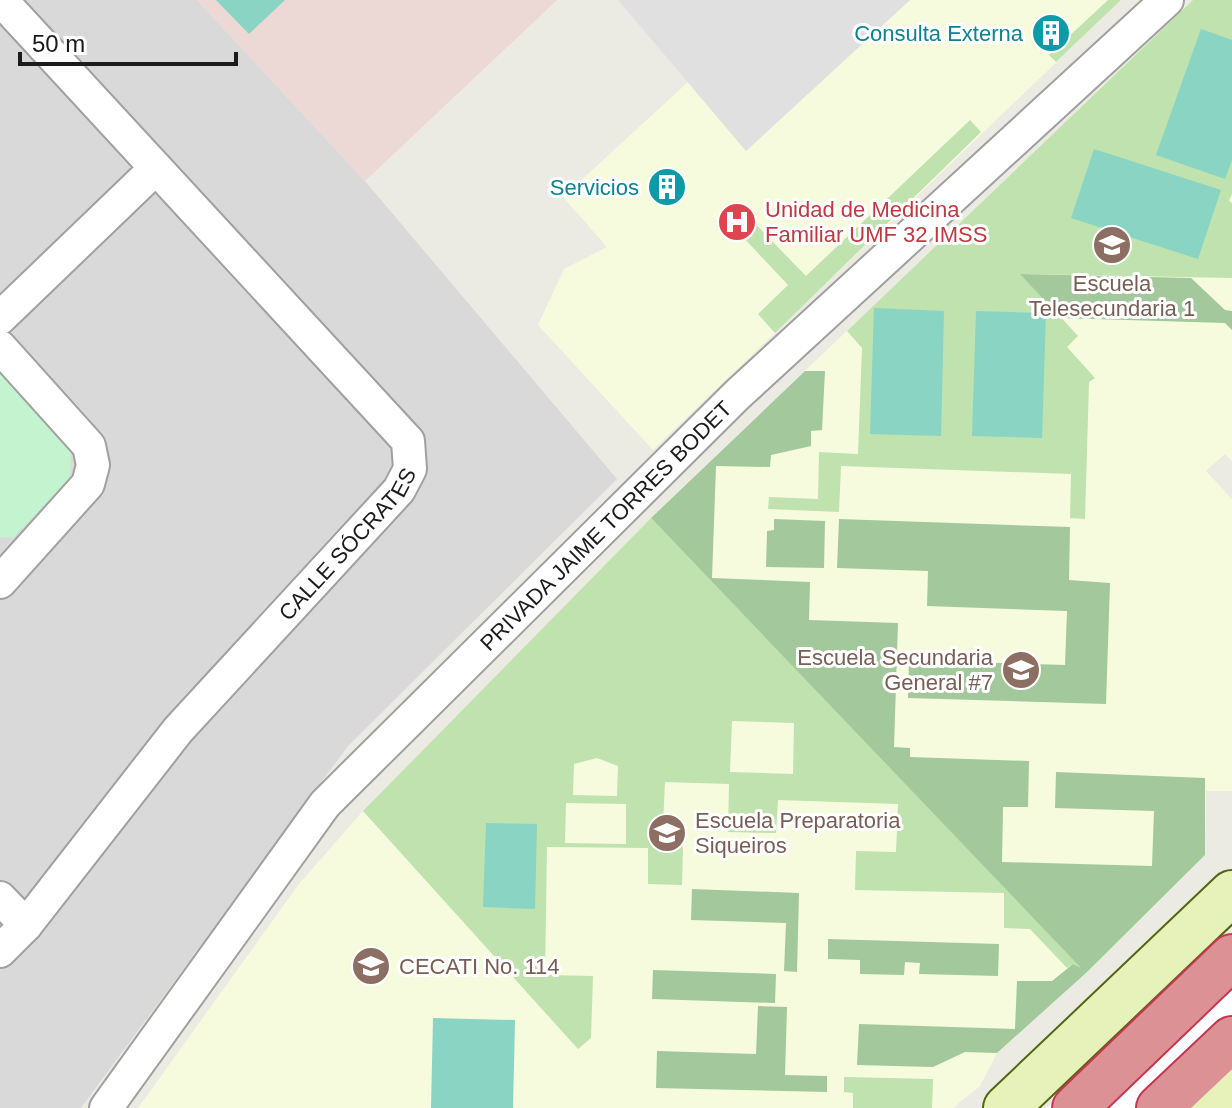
<svg xmlns="http://www.w3.org/2000/svg" width="1232" height="1108" font-family="Helvetica,sans-serif">
<style>
.residential{fill:#dad9d9}
.commercial{fill:#ecd8d4}
.education{fill:#f6fbdd}
.grass{fill:#bfe2ae;fill-rule:evenodd}
.forest{fill:#a2c89c}
.park{fill:#c4f3cf}
.pitch{fill:#89d4c3}
.parking{fill:#e0e0e0}
.pier{fill:#fff}
.lines{fill:none;stroke-linecap:round;stroke-linejoin:round}
.street-casing{stroke:#a0a0a0;stroke-width:36}
.secondary-casing{stroke:#506610;stroke-width:48}
.highway-casing{stroke:#c43651;stroke-width:48}
.street{stroke:#fff;stroke-width:32}
.secondary{stroke:#e7f2bb;stroke-width:44}
.highway{stroke:#dc9294;stroke-width:44}
.labels{text-anchor:middle;dominant-baseline:central;stroke-width:6;stroke-linejoin:round;paint-order:stroke}
.culture-label{font-size:22px;fill:#0d838f;stroke:#fff;text-anchor:end}
.health-label{font-size:22px;fill:#be3a42;stroke:#fff;text-anchor:start}
.education-label{font-size:22px;fill:#785e54;stroke:#fff;text-anchor:start}
.street-label{font-size:22px;fill:#1c1c1c;stroke:#fff}
</style>
<rect width="100%" height="100%" fill="#ecebe3"/>
<path class="residential" d="M0 0H197L365 181 617 479 348 746 81 1108H0Z"/>
<path class="commercial" d="M197 0H557L365 181Z"/>
<g class="education">
<path d="M910 0H1121L653 450 538 325 564 269 607 247 563 197 688 82 746 151Z"/>
<path d="M1193 0H1232V461L1225 454 1206 471 1232 499V791H1206L1205 855 1086 973 997 1053 980 1086 953 1108H138L299 884 363 811 651 518Z"/>
</g>
<g class="grass">
<path d="M1108 0H1121L1056 62 1049 55Z"/>
<path d="M1193 0H1232V194L1229 201 1232 203V278L1021 274 1078 336 1067 347 1095 378 1089 382 1085 519 1070 518 1071 474 841 466 839 512 768 509 769 497 818 499 819 452 858 454 862 348 847 331Z"/>
<path d="M970 120 981 132 775 333 758 314 788 285 725 218 739 207 806 276Z"/>
<path d="M651 518 1086 973 1073 964 1067 968 1030 929 1004 928V893L855 890 856 851 896 852 898 804 778 800 776 833 728 832 729 784 665 782 662 846 683 847 682 885 648 884V848L547 847 545 975 593 976 591 1038 578 1049 363 811ZM732 721 794 723 793 774 730 772ZM597 758 618 766 617 796 573 795 574 764ZM566 803 626 804V844L565 843Z"/>
<path d="M844 1077 933 1079 932 1108H853V1093L844 1092Z"/>
</g>
<g class="forest">
<path d="M1020 274 1191 278 1225 310 1232 311V330L1225 323 1061 318Z"/>
<path d="M805 371H825L822 430 811 431V446L771 455 770 467 716 466 712 578 810 582 809 620 898 623 894 747 910 748V757L1029 761 1028 807H1003L1002 862 1152 866 1154 811 1055 808 1056 772 1205 778V855L1086 973 997 1053 965 1052 933 1067 857 1065 859 1024 1015 1029 1017 981H1052L1073 964 1081 968 651 518Z"/>
<path d="M774 519 825 521 824 568 766 567 767 531 774 530Z"/>
<path d="M839 519 1070 527 1069 580 1110 583 1106 704 908 698 909 660 1065 665 1067 611 927 606 928 571 837 568Z"/>
<path d="M692 889 799 893 797 972 784 971 786 923 691 920Z"/>
<path d="M828 939 999 944 998 976 919 974 920 963 905 962 904 975 860 974V960L828 959Z"/>
<path d="M653 970 776 974 775 1003 652 999Z"/>
<path d="M758 1006 787 1007 785 1075 827 1076V1092L656 1088 657 1051 756 1054Z"/>
</g>
<path class="park" d="M0 373 71 449 70 479 13 538 0 537Z"/>
<g class="pitch">
<path d="M216 0H285L249 34Z"/>
<path d="M1201 29 1232 40V160L1225 179 1156 155Z"/>
<path d="M1094 149 1221 190 1198 259 1071 218Z"/>
<path d="M874 308 944 311 941 436 870 434Z"/>
<path d="M976 311 1046 313 1042 438 972 436Z"/>
<path d="M486 823 537 824 535 909 483 907Z"/>
<path d="M433 1018 515 1020 513 1108H431Z"/>
</g>
<path class="parking" d="M618 0H910L746 151Z"/>
<path class="pier" d="M1232 933V1072L1195 1108H1047Z"/>
<g class="lines">
<g class="street-casing">
<g id="street">
<path d="M0 318 156 168"/>
<path d="M0 347 89 446 93 465 88 484 0 582"/>
<path d="M0 898 26 925"/>
<path id="s1" d="M0 951 26 925 178 730 399 490 410 469 408 441 1 0"/>
<path id="s2" d="M106 1108 325 804 737 395 1167 0"/>
</g>
</g>
<g class="secondary-casing">
<g id="secondary">
<path d="M1006 1108 1232 893"/>
<path d="M1203 1108 1232 1080"/>
</g>
</g>
<g class="highway-casing">
<g id="highway">
<path d="M1075 1108 1232 957"/>
<path d="M1159 1108 1232 1039"/>
</g>
</g>
<use href="#street" class="street"/>
<use href="#secondary" class="secondary"/>
<use href="#highway" class="highway"/>
</g>
<defs>
<g id="building-disc" transform="scale(2)"><circle r="9.5" fill="#0f9aa8" stroke="#fff"/><path d="M-4-6H4V6H1V3H-1V6H-4ZM-2.5-4.3h1.7v1.8h-1.7ZM.8-4.3h1.7v1.8H.8ZM-2.5-1h1.7V.8h-1.7ZM.8-1h1.7V.8H.8Z" fill="#fff"/></g>
<g id="hospital-disc" transform="scale(2)"><circle r="9.5" fill="#e0444e" stroke="#fff"/><path d="M-5-5h3v3.5h4V-5h3V5h-3V1.5h-4V5h-3Z" fill="#fff"/></g>
<g id="school-disc" transform="scale(2)"><circle r="9.5" fill="#8d6e63" stroke="#fff"/><path d="M0-5L7-2L0 1L-7-2ZM-4 1L0 2.5L4 1V4Q0 6-4 4Z" fill="#fff"/></g>
</defs>
<g fill-rule="evenodd">
<use href="#building-disc" x="1051" y="33"/>
<use href="#building-disc" x="667" y="187"/>
<use href="#hospital-disc" x="737" y="222"/>
<use href="#school-disc" x="1112" y="245"/>
<use href="#school-disc" x="1021" y="670"/>
<use href="#school-disc" x="667" y="833"/>
<use href="#school-disc" x="371" y="966"/>
</g>
<g class="labels">
<g class="culture-label">
<text x="1023" y="33">Consulta Externa</text>
<text x="639" y="187">Servicios</text>
</g>
<g class="health-label">
<text x="765" y="209">Unidad de Medicina<tspan x="765" dy="25">Familiar UMF 32 IMSS</tspan></text>
</g>
<g class="education-label">
<text x="1112" y="283" text-anchor="middle">Escuela<tspan x="1112" dy="25">Telesecundaria 1</tspan></text>
<text x="993" y="657" text-anchor="end">Escuela Secundaria<tspan x="993" dy="25">General #7</tspan></text>
<text x="695" y="820">Escuela Preparatoria<tspan x="695" dy="25">Siqueiros</tspan></text>
<text x="399" y="966">CECATI No. 114</text>
</g>
<g class="street-label">
<text stroke="none"><textPath href="#s2" startOffset="770">PRIVADA JAIME TORRES BODET</textPath></text>
<text stroke="none"><textPath href="#s1" startOffset="536">CALLE SÓCRATES</textPath></text>
</g>
</g>
<path d="M20 52v12h216v-12" fill="none" stroke="#1c1c1c" stroke-width="4"/>
<text x="32" y="52" font-size="24" fill="#1c1c1c" stroke="#ffffff" stroke-width="6" paint-order="stroke">50 m</text>
</svg>
